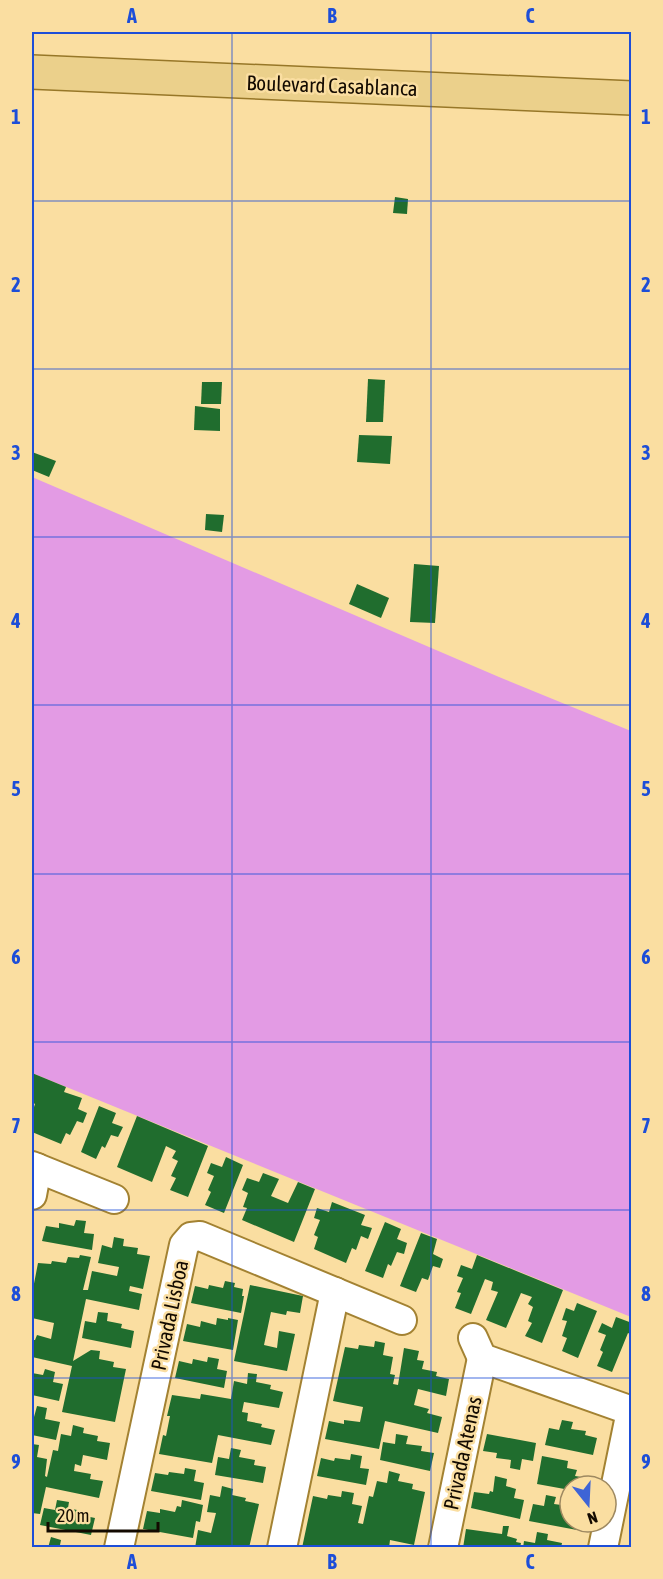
<svg xmlns="http://www.w3.org/2000/svg" width="663" height="1579" font-family="'Asap Condensed',sans-serif">
<style>
.grass{fill:#e39be4}
.building{fill:#206d2e}
.lines{fill:none;stroke-linecap:round;stroke-linejoin:round}
.street-casing{stroke:#a38232;stroke-width:32}
.primary-casing{stroke:#977728;stroke-width:36}
.street{stroke:#fff;stroke-width:28}
.primary{stroke:#ebd08b;stroke-width:33}
.grid{fill:none;stroke:#1d4ed8;stroke-width:1.5;stroke-opacity:0.55}
.labels{text-anchor:middle;dominant-baseline:central;stroke-width:5;stroke-linejoin:round;paint-order:stroke}
.street-label{font-size:21px;fill:#130a00;stroke:#fadea1}
.neatline{fill:none;stroke:#1d4ed8;stroke-width:2}
.grid-label{font-size:20px;text-anchor:middle;font-weight:bold;fill:#1d4ed8}
</style>
<rect width="100%" height="100%" fill="#fadea1"/>
<path class="grass" d="M32 477 499 677 631 731V1317L32 1073Z"/>
<g class="building">
<path d="M395 197 408 199 407 214 393 213Z"/>
<path d="M368 379 385 380 383 422H366Z"/>
<path d="M202 382H222L221 404H201Z"/>
<path d="M195 406 220 409V431L194 430Z"/>
<path d="M359 435 392 436 390 464 357 462Z"/>
<path d="M32 452 56 461 49 477 32 470Z"/>
<path d="M206 514 224 515 222 532 205 530Z"/>
<path d="M414 564 439 566 435 623 410 622Z"/>
<path d="M357 584 389 598 381 618 349 604Z"/>
<path d="M32 1073 66 1087 64 1092 82 1098 78 1109 87 1113 83 1123 77 1121 70 1135 66 1133 61 1144 32 1132V1127L34 1120 32 1119V1113L35 1104 32 1102 33 1092 32 1091Z"/>
<path d="M99 1106 116 1113 112 1123 123 1127 118 1137 111 1135 105 1148 102 1146 96 1159 81 1152Z"/>
<path d="M137 1116 208 1146 188 1197 170 1190 176 1178 171 1176 178 1161 172 1158 176 1151 166 1146 152 1182 117 1167Z"/>
<path d="M226 1157 243 1165 224 1213 205 1205 211 1192 208 1190 214 1176 207 1173 211 1163 222 1167Z"/>
<path d="M263 1173 279 1179 271 1196 288 1203 298 1182 315 1189 294 1242 242 1220 247 1208 243 1207 248 1193 242 1190 247 1178 259 1182Z"/>
<path d="M332 1202 365 1215 361 1225 372 1228 368 1239 361 1236 356 1250 352 1248 346 1263 314 1249 318 1237 314 1235 320 1220 314 1218 317 1208 329 1212Z"/>
<path d="M76 1220 86 1221 84 1233 94 1234 92 1250 42 1241 46 1226 59 1228V1223L74 1226Z"/>
<path d="M385 1222 401 1229 397 1239 407 1243 404 1254 397 1252 391 1266 388 1264 383 1278 365 1271Z"/>
<path d="M421 1233 437 1239 433 1254 443 1259 440 1268 433 1266 428 1280 422 1278 416 1292 400 1286Z"/>
<path d="M114 1237 124 1239 123 1246 138 1248 137 1254 150 1256 143 1289 130 1286 129 1291 142 1294 139 1310 86 1299 73 1361 91 1350 100 1351 99 1359 114 1362 113 1367 126 1369 115 1422 62 1412 72 1366 32 1357V1340H35L37 1335 51 1339 54 1323 32 1318V1294L38 1263 51 1264 52 1261 66 1263 68 1257 79 1258 80 1255 91 1257 83 1290H88L92 1271 117 1276 119 1267 98 1263 102 1245 112 1248Z"/>
<path d="M477 1255 563 1290 542 1343 525 1336 532 1323 528 1321 533 1307 528 1304 532 1297 521 1293 506 1328 486 1320 498 1292 491 1290 493 1282 485 1279 471 1314 455 1308 461 1293 457 1292 463 1278 457 1276 461 1265 472 1269Z"/>
<path d="M225 1281 235 1283 234 1287 243 1289 242 1296H244L241 1313 191 1303 195 1286 208 1289 209 1285 223 1288Z"/>
<path d="M250 1285 303 1296 300 1313 287 1311 286 1315 271 1312 264 1345 277 1348 279 1331 295 1334 287 1371 234 1361Z"/>
<path d="M577 1303 597 1311 578 1358 562 1351 567 1338 562 1336 567 1321 562 1320 566 1308 574 1311Z"/>
<path d="M98 1312 108 1313 107 1321 122 1324 121 1328 134 1331 131 1348 82 1338 85 1321 96 1323Z"/>
<path d="M616 1317 632 1323V1335L628 1333 612 1372 597 1366 603 1352 600 1350 606 1335 598 1332 602 1323 612 1328Z"/>
<path d="M217 1318 228 1320V1318L238 1320 233 1350 183 1341 187 1324 200 1327 201 1321 216 1325Z"/>
<path d="M375 1341 385 1343 383 1355 393 1357 390 1374 395 1375 393 1384 398 1385 404 1348 419 1351 417 1360 424 1361 422 1369 437 1372 436 1376 449 1379 446 1396 418 1389 414 1405 429 1409 427 1413 442 1417 438 1433 385 1421 379 1449 325 1439 329 1421 344 1424V1420L360 1422 363 1407 333 1401 345 1347 358 1349 359 1345 374 1347Z"/>
<path d="M208 1357 219 1359 217 1369 227 1371 224 1388 175 1378 179 1361 192 1364 193 1359 207 1362Z"/>
<path d="M45 1369 55 1372 53 1382 63 1384 59 1401 32 1395V1373L43 1375Z"/>
<path d="M248 1373 257 1374 256 1382 271 1385 270 1389 283 1392 279 1408 244 1402 242 1412 248 1413 247 1421 262 1424 261 1427 275 1430 271 1445 218 1435 212 1463 159 1454 163 1435 166 1436 170 1416H167L172 1395 200 1399 201 1394 231 1399 234 1381 247 1384Z"/>
<path d="M37 1406 47 1408 45 1419 60 1422 56 1440 32 1435V1416L34 1417Z"/>
<path d="M562 1420 573 1422 571 1429 586 1431 585 1435 597 1438 593 1455 545 1445 549 1428 559 1430Z"/>
<path d="M73 1425 84 1428 83 1433 98 1436 97 1441 110 1443 107 1460 83 1455 81 1466 75 1464 74 1471 91 1474 90 1479 103 1481 99 1498 46 1487 40 1514 32 1513V1444L39 1445 37 1457 47 1459 45 1476 47 1477 53 1450 58 1451 61 1434 71 1436Z"/>
<path d="M396 1434 408 1436 406 1444 422 1446 421 1451 434 1453 430 1471 380 1460 383 1442 395 1444Z"/>
<path d="M487 1434 536 1443 533 1461 522 1459 520 1470 510 1468 511 1460 496 1458 497 1453 483 1451Z"/>
<path d="M231 1448 241 1450 239 1457 255 1460 254 1465 266 1467 263 1483 215 1475 218 1457 229 1459Z"/>
<path d="M351 1454 362 1456 360 1468 369 1469 366 1485 317 1476 321 1458 334 1461 335 1458 350 1460Z"/>
<path d="M542 1456 568 1461 567 1468 577 1470 575 1476 588 1478 587 1486H570V1490L537 1484Z"/>
<path d="M185 1468 196 1470 194 1481 204 1483 201 1500 151 1491 155 1473 168 1475 169 1472 184 1474Z"/>
<path d="M389 1471 400 1474 398 1481 413 1484 412 1489 425 1492 414 1545 390 1540 389 1548H302L313 1496 327 1499 328 1495 341 1497 342 1491 354 1493 352 1504 362 1506 358 1523 363 1524 369 1496 373 1497 377 1481 387 1483Z"/>
<path d="M495 1476 507 1479 506 1486 516 1489 514 1498 524 1500 520 1519 471 1508 474 1492 489 1494 490 1491 493 1492Z"/>
<path d="M222 1486 233 1489 232 1495 246 1498 245 1501 259 1504 249 1548H195L198 1530 211 1533 216 1513 207 1512 210 1495 220 1497Z"/>
<path d="M546 1495 556 1497 554 1504 569 1506 570 1522H579L577 1530 529 1521 533 1504 544 1506Z"/>
<path d="M57 1500 69 1502 68 1508 77 1510 76 1514 95 1518 91 1535 40 1525 44 1508 55 1510Z"/>
<path d="M182 1500 203 1505 200 1522 196 1521 193 1538 143 1529 147 1511 160 1513V1509L175 1512 177 1506 181 1507Z"/>
<path d="M503 1526H509L507 1536 517 1539 516 1542 521 1543 520 1548H463L466 1529 502 1534Z"/>
<path d="M537 1532 548 1534 547 1540 562 1543 561 1548H523L524 1541 535 1543Z"/>
<path d="M51 1537 61 1540 60 1545 65 1548H48Z"/>
</g>
<g class="lines">
<g class="street-casing">
<g id="street">
<path d="M32 1166 114 1199"/>
<path d="M32 1195 37 1168"/>
<path d="M473 1338 482 1358 632 1411"/>
<path d="M119 1548 184 1245 191 1237 200 1236 402 1320"/>
<path d="M282 1548 335 1292"/>
<path d="M443 1548 482 1358"/>
<path d="M603 1548 631 1411"/>
</g>
</g>
<g class="primary-casing">
<path id="primary" d="M32 72 632 98"/>
</g>
<use href="#street" class="street"/>
<use href="#primary" class="primary"/>
</g>
<path class="grid" d="M232 32V1548M431 32V1548M32 201H632M32 369H632M32 537H632M32 705H632M32 874H632M32 1042H632M32 1210H632M32 1378H632"/>
<g class="labels">
<g class="street-label">
<text transform="translate(332 85) rotate(2)">Boulevard Casablanca</text>
<text transform="translate(169 1315) rotate(-78)">Privada Lisboa</text>
<text transform="translate(462 1453) rotate(-78)">Privada Atenas</text>
</g>
</g>
<rect width="663" height="1579" fill="none" stroke="#fadea1" stroke-width="66"/>
<g transform="translate(588 1504) rotate(162)"><circle r="28" fill="#fadea1" stroke="#9e8961" stroke-width="1.5"/>
<path d="M0-4.5L10 22L0 15L-10 22Z" fill="#3e64d6"/>
<text y="-9" font-size="16" font-weight="bold" text-anchor="middle" fill="#130a00">N</text>
</g>
<path d="M48 1522v9h110v-9" fill="none" stroke="#130a00" stroke-width="3"/>
<text x="57" y="1522" font-size="18" fill="#130a00" stroke="#fadea1" stroke-width="4.5" paint-order="stroke">20 m</text>
<rect x="33" y="33" width="597" height="1513" class="neatline"/>
<g class="grid-label">
<text x="132" y="23">A</text>
<text x="332" y="23">B</text>
<text x="530" y="23">C</text>
<text x="16" y="124">1</text>
<text x="646" y="124">1</text>
<text x="16" y="292">2</text>
<text x="646" y="292">2</text>
<text x="16" y="460">3</text>
<text x="646" y="460">3</text>
<text x="16" y="628">4</text>
<text x="646" y="628">4</text>
<text x="16" y="796">5</text>
<text x="646" y="796">5</text>
<text x="16" y="964">6</text>
<text x="646" y="964">6</text>
<text x="16" y="1133">7</text>
<text x="646" y="1133">7</text>
<text x="16" y="1301">8</text>
<text x="646" y="1301">8</text>
<text x="16" y="1469">9</text>
<text x="646" y="1469">9</text>
<text x="132" y="1569">A</text>
<text x="332" y="1569">B</text>
<text x="530" y="1569">C</text>
</g>
</svg>
